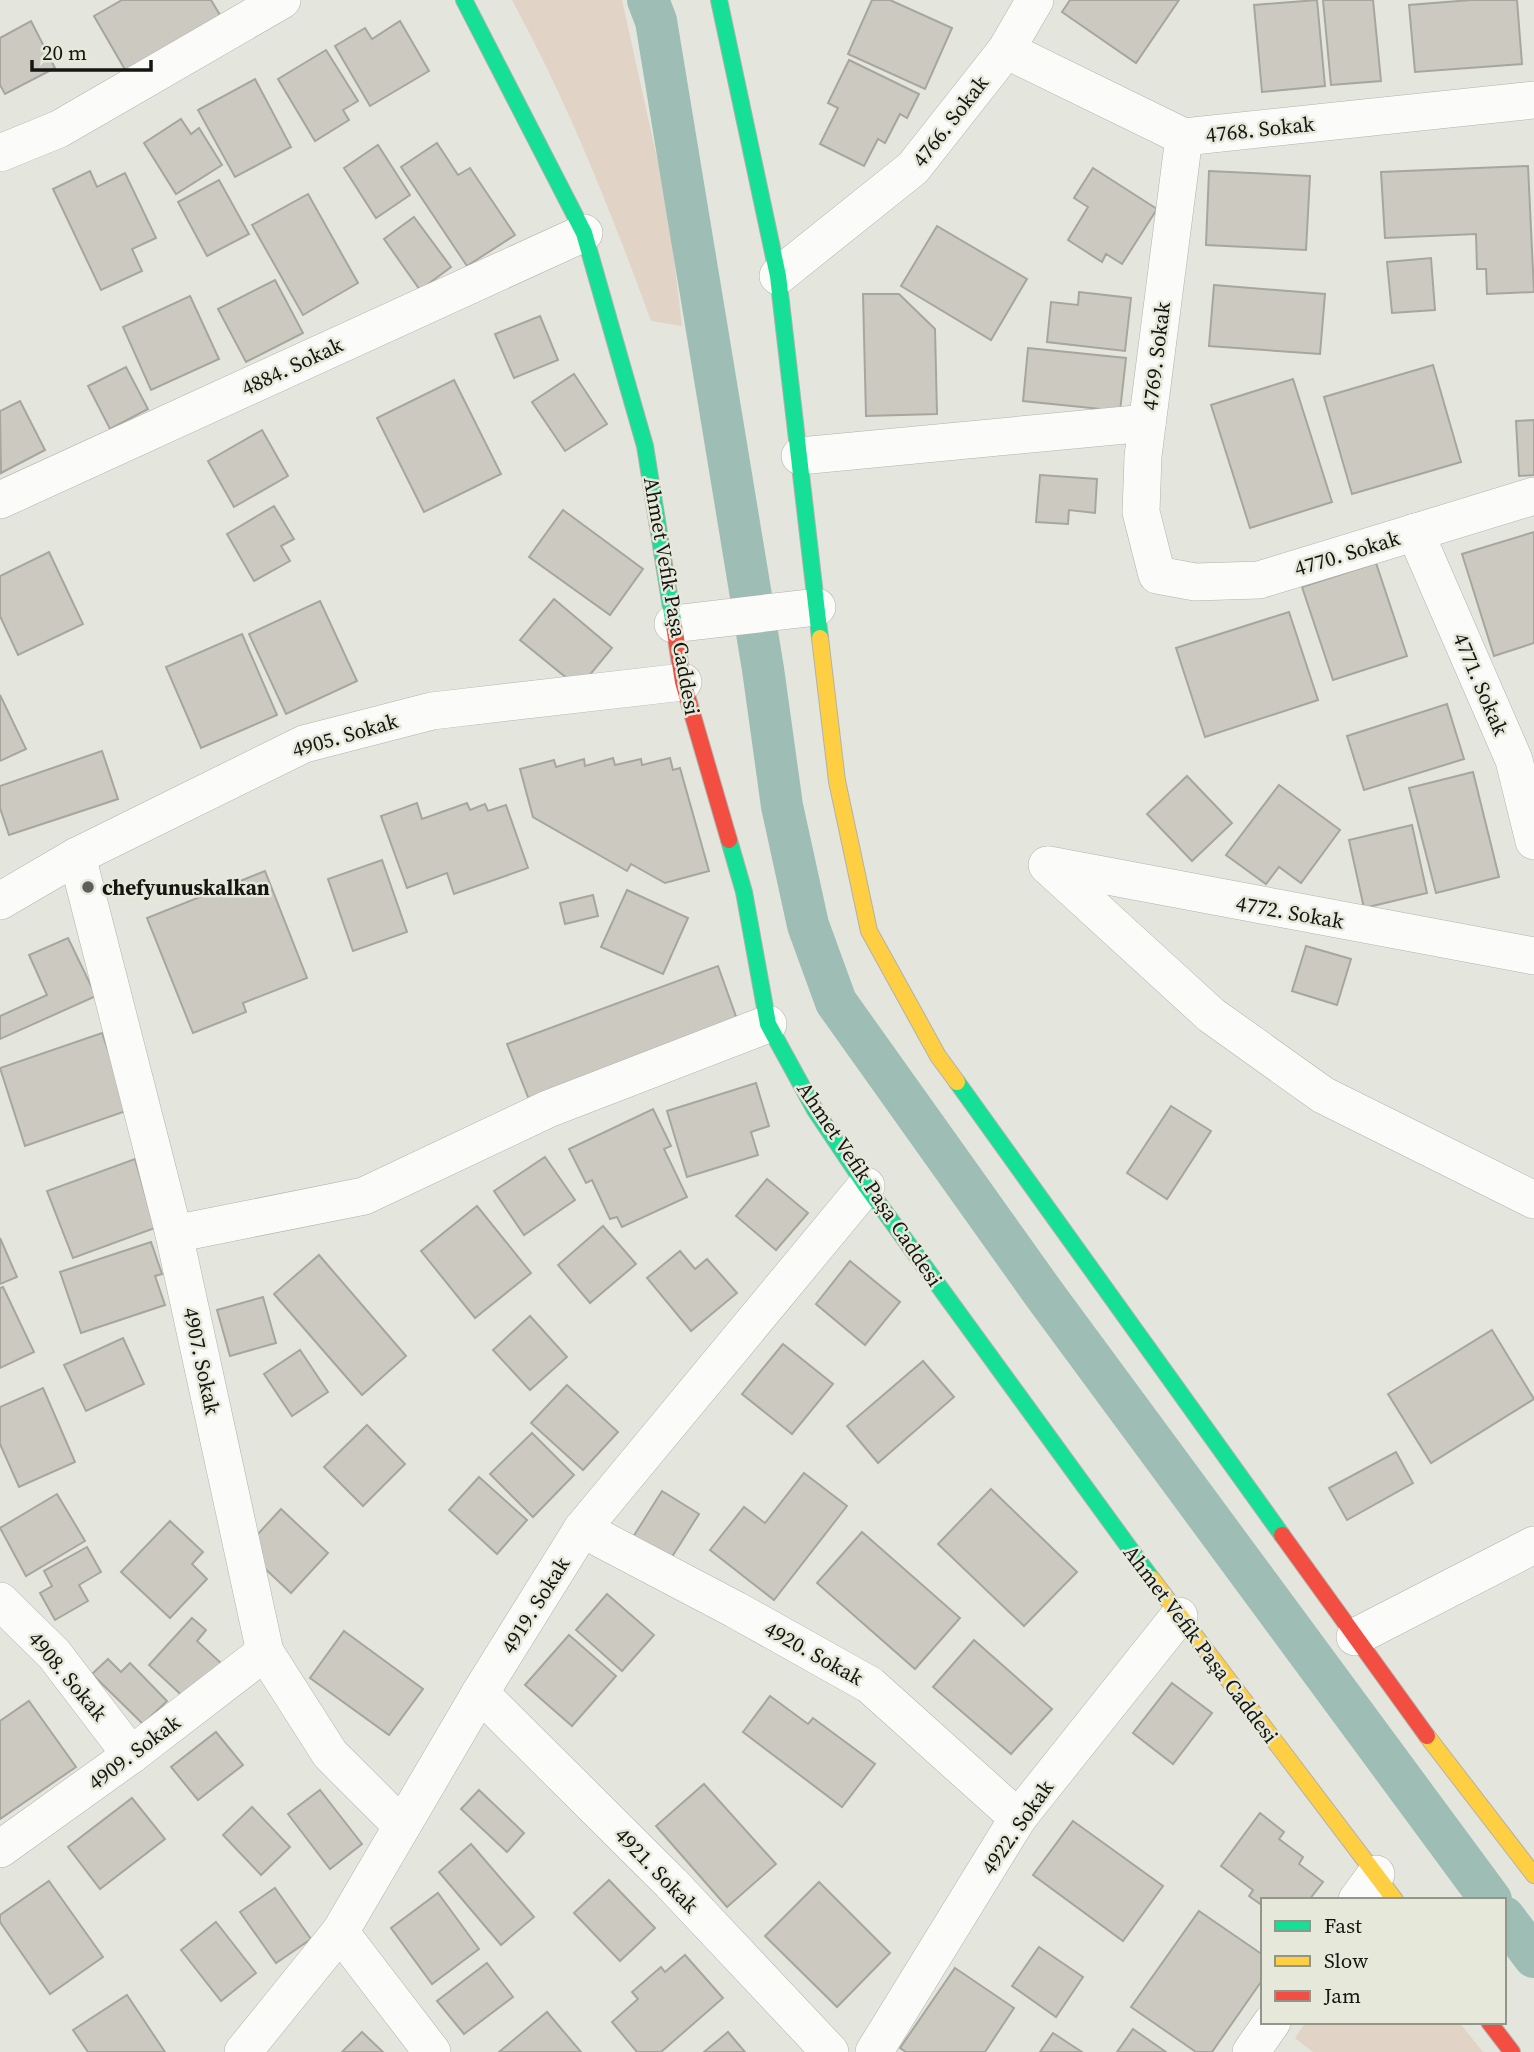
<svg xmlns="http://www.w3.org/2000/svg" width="1534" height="2052" font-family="'Source Serif 4',serif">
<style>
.green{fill:#e1d3c6}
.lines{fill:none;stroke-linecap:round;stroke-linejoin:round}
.canal{stroke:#9dbdb5;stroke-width:42}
.building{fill:#cccac0;stroke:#a6a69f;stroke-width:2}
.street-casing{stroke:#b0b2ab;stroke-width:38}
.fast-casing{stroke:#b0b2ab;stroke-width:18}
.slow-casing{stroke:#b0b2ab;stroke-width:18}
.jam-casing{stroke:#b0b2ab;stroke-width:18}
.street{stroke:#fbfbfa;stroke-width:37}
.fast{stroke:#16e098;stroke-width:16}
.slow{stroke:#ffcf43;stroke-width:16}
.jam{stroke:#f24e42;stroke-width:16}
.poi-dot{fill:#5d5f59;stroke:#e6e9da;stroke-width:2.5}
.labels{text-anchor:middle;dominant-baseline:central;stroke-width:5;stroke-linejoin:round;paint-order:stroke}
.street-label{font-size:21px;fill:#151611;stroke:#e6e9da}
.poi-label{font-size:21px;font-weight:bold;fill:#151611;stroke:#e6e9da;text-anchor:start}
</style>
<rect width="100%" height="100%" fill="#e4e6de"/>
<g class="green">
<path d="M512 0H622L668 208 682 326 651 321C611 211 568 103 512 0Z"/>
<path d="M1306 2022H1459L1483 2052H1313L1295 2038Z"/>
</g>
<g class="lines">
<g class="canal">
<path d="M648 0 656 21 763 669 782 806 808 925 836 1002 1044 1294 1491 1900"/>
<path d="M1504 1917 1534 1957"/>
</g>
</g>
<g class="building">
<path d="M122 0H211L226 25 131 80 94 16Z"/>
<path d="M872 0H890L952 28 925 89 848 54Z"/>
<path d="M1070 0H1179L1136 63 1062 12Z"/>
<path d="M1317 0 1325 86 1262 92 1254 5Z"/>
<path d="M1323 0H1373L1381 81 1331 85Z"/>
<path d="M1471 0H1517L1522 64 1415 72 1409 5Z"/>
<path d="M31 21 55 68 5 94 0 85V38Z"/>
<path d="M400 21 429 71 370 106 335 46 365 28 372 39Z"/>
<path d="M326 50 358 101 343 110 349 120 315 141 278 79Z"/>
<path d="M849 60 919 94 907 118 900 114 885 143 878 139 864 166 820 144 838 108 828 103Z"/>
<path d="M255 79 291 147 235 177 198 110Z"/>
<path d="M181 119 191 134 199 128 222 165 176 194 144 143Z"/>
<path d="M437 143 458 175 470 168 515 235 467 266 401 167Z"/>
<path d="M378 145 410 195 376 218 344 168Z"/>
<path d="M1528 166 1534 292 1487 294 1486 269H1477L1476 234 1385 238 1381 172Z"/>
<path d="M1093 168 1157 209 1122 264 1106 254 1102 262 1068 240 1088 207 1074 198Z"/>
<path d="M90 171 97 187 125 173 156 238 132 249 142 271 101 290 53 189Z"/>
<path d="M1209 171 1310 176 1306 250 1206 245Z"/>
<path d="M219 180 249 234 207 256 178 202Z"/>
<path d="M308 194 358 283 303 315 252 225Z"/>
<path d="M414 217 451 267 420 290 384 239Z"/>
<path d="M937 226 1027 279 991 340 901 286Z"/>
<path d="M1431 258 1435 310 1392 313 1387 262Z"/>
<path d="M275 280 303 333 246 362 218 309Z"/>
<path d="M1214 285 1325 294 1320 354 1209 346Z"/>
<path d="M1079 292 1131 298 1125 351 1047 342 1051 302 1078 305Z"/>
<path d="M863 294H899L935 329 937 414 866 416Z"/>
<path d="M190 296 219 359 151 390 123 327Z"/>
<path d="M540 316 558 360 514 378 495 334Z"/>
<path d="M1028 348 1126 358 1120 411 1023 401Z"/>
<path d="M1433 365 1461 462 1352 494 1324 397Z"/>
<path d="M126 367 148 409 110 429 88 386Z"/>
<path d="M574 374 607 424 565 451 532 402Z"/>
<path d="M1293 379 1332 502 1250 528 1211 405Z"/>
<path d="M454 380 501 474 424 512 377 418Z"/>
<path d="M20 401 45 450 1 473 0 411Z"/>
<path d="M1534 420V475L1519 476 1516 421Z"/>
<path d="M262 430 288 476 234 507 208 461Z"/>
<path d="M1040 475 1097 479 1095 513 1069 510 1068 524 1036 522Z"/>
<path d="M274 506 294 539 281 546 290 561 254 581 227 534Z"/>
<path d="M563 510 643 569 610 615 529 557Z"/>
<path d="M1534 532V643L1494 656 1462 554Z"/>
<path d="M49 552 83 624 18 655 0 616V576Z"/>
<path d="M1376 563 1407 656 1333 680 1302 587Z"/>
<path d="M554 599 612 648 579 688 520 640Z"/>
<path d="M320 601 357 681 286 714 249 634Z"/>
<path d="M1289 612 1318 700 1205 737 1176 648Z"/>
<path d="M242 634 277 715 201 748 166 667Z"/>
<path d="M0 695 26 749 0 761Z"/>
<path d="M1447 704 1464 759 1364 790 1347 736Z"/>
<path d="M102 751 118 799 9 835 0 808V786Z"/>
<path d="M613 758 615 765 641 759 642 765 670 758 673 770 680 768 709 871 665 883 631 864 627 871 533 817 520 769 554 760 556 767 584 759 585 766Z"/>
<path d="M1473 772 1499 877 1436 893 1409 788Z"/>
<path d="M1187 776 1232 823 1192 861 1147 814Z"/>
<path d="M1279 785 1340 830 1301 883 1279 867 1266 884 1226 855Z"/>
<path d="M417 803 422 819 467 803 470 810 485 804 488 811 506 805 528 868 454 894 447 873 407 888 381 816Z"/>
<path d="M1412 825 1427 893 1364 908 1349 840Z"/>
<path d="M382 860 407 932 353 951 328 879Z"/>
<path d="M265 871 307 978 243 1003 246 1012 193 1033 147 918Z"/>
<path d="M627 890 688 918 663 974 601 947Z"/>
<path d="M593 895 598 916 565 924 560 903Z"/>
<path d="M68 938 96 996 0 1039V1016L47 995 29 955Z"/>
<path d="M1306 946 1351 959 1337 1005 1292 991Z"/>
<path d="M718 966 739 1025 530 1102 507 1044Z"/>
<path d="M102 1033 129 1110 25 1146 0 1068Z"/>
<path d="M756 1083 769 1126 751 1132 758 1155 687 1177 667 1111Z"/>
<path d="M1171 1106 1211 1131 1167 1199 1127 1173Z"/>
<path d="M653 1109 671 1146 664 1149 687 1197 622 1227 617 1217 610 1219 592 1180 586 1183 569 1149Z"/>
<path d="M545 1157 575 1200 524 1235 494 1191Z"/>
<path d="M135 1159 155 1228 73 1258 47 1191Z"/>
<path d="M767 1179 808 1213 776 1250 736 1216Z"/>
<path d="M477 1206 531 1273 475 1318 421 1251Z"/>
<path d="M603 1226 636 1264 590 1303 558 1265Z"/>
<path d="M0 1238 17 1277 0 1284Z"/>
<path d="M151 1242 162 1274 155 1276 165 1305 81 1333 60 1272Z"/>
<path d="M680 1251 695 1269 707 1259 737 1293 691 1331 647 1278Z"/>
<path d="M319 1255 406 1356 362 1395 274 1294Z"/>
<path d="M850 1261 900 1302 865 1345 816 1304Z"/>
<path d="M3 1287 34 1352 0 1368V1288Z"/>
<path d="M263 1297 276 1343 230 1356 217 1310Z"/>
<path d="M530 1316 567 1357 530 1390 493 1350Z"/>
<path d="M1492 1330 1534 1399 1431 1463 1388 1394Z"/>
<path d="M123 1338 144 1384 86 1411 64 1365Z"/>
<path d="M783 1344 833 1384 792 1434 742 1394Z"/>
<path d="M300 1350 328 1392 292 1416 264 1374Z"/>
<path d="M923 1361 954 1397 878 1463 847 1426Z"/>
<path d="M567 1385 618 1432 583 1470 531 1423Z"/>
<path d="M43 1388 75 1462 19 1487 0 1444V1407Z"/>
<path d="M367 1425 405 1464 363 1506 324 1467Z"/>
<path d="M532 1433 574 1475 533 1517 490 1474Z"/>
<path d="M1396 1452 1413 1483 1347 1520 1329 1488Z"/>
<path d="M804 1473 847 1506 774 1600 710 1550 744 1507 765 1523Z"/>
<path d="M479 1477 527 1520 497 1554 449 1510Z"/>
<path d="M991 1489 1077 1572 1024 1626 938 1544Z"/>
<path d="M662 1491 699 1514 665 1568 628 1545Z"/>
<path d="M57 1494 85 1541 26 1576 0 1528Z"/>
<path d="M281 1509 328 1553 291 1593 244 1549Z"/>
<path d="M170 1521 203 1552 192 1564 207 1579 170 1618 121 1572Z"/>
<path d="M862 1532 960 1618 915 1669 817 1583Z"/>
<path d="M87 1547 101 1572 79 1585 88 1601 55 1620 40 1593 52 1586 44 1571Z"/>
<path d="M607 1594 654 1635 622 1671 576 1630Z"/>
<path d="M192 1618 206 1630 197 1641 223 1665 189 1702 149 1665Z"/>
<path d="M344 1631 423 1689 389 1735 310 1678Z"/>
<path d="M569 1635 616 1676 572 1726 525 1685Z"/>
<path d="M974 1640 1052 1709 1011 1754 933 1687Z"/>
<path d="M108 1659 121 1672 130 1663 167 1701 143 1724 92 1674Z"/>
<path d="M1172 1683 1212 1713 1173 1764 1133 1733Z"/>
<path d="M770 1696 808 1724 813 1718 875 1764 842 1807 743 1732Z"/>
<path d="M29 1701 76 1767 0 1819V1721Z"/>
<path d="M216 1732 243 1765 198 1800 171 1767Z"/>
<path d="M704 1784 776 1864 727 1907 656 1826Z"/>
<path d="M320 1790 362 1844 330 1869 288 1814Z"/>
<path d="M479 1790 524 1833 507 1852 461 1809Z"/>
<path d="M132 1798 165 1839 100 1889 68 1847Z"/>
<path d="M252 1807 290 1847 261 1875 223 1835Z"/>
<path d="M1260 1813 1284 1832 1279 1839 1303 1857 1299 1864 1323 1882 1309 1900H1263V1906L1249 1896 1253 1890 1221 1866Z"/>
<path d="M1073 1821 1163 1886 1123 1941 1033 1875Z"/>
<path d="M471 1844 534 1917 501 1945 439 1872Z"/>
<path d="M609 1880 655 1928 620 1961 574 1913Z"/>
<path d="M49 1881 103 1957 50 1994 0 1922V1915Z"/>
<path d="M819 1882 890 1953 837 2007 765 1936Z"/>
<path d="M275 1888 311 1939 276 1963 240 1912Z"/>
<path d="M438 1893 479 1949 432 1984 391 1928Z"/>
<path d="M1199 1911 1263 1955V1979L1212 2052H1196L1131 2007Z"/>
<path d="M216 1922 256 1973 221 2001 181 1950Z"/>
<path d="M1039 1947 1083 1977 1056 2017 1012 1986Z"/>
<path d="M685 1955 723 1998 661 2052H637L612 2022 638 1999 632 1992 661 1967 665 1972Z"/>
<path d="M487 1963 513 1997 464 2034 437 2001Z"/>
<path d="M955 1968 1014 2008 985 2052H906L900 2048Z"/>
<path d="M127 1995 165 2052H88L73 2030Z"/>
<path d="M547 2012 581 2052H499Z"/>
<path d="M1133 2029 1166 2052H1117Z"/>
<path d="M362 2032 383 2052H342Z"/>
<path d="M728 2032 745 2052H704Z"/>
<path d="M1053 2033 1082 2052H1040Z"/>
</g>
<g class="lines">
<g class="street-casing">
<g id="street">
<path d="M1006 50 1184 137 1534 100"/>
<path d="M1184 137 1143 456 1141 512 1157 575 1195 582 1259 580 1534 496"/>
<path d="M0 153 59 129 282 0"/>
<path d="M778 276 913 168 1006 50 1035 0"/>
<path d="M800 456 1147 423"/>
<path d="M0 500 584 233"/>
<path d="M1415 532 1514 760 1534 841"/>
<path d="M673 624 817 607"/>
<path d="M77 856 174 1234 265 1652 330 1754 402 1826"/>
<path d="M1047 865 1211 1015 1323 1095 1534 1200"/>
<path d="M1049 865 1534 956"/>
<path d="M0 901 77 856 304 744 432 711 683 682"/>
<path d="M174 1234 364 1196 548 1109 768 1024"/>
<path d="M582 1529 736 1610 870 1685 1018 1818"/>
<path d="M0 1601 54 1654 131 1755"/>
<path d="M1355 1637 1534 1545"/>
<path d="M480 1693 671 1883 830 2052"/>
<path d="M0 1849 131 1755 265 1652"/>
<path d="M1357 1900 1376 1874"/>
<path d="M340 1932 432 2052"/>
<path d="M243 2052 340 1932 480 1693 582 1529 866 1186"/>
<path d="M874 2052 1018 1818 1179 1616"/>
<path d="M1251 2052 1272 2022"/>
</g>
</g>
<g class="fast-casing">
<g id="fast">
<path d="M464 0 584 233 645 446 674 626"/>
<path d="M719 0 778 276 820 638"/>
<path d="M729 840 744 892 768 1024 815 1110 866 1186 1152 1579"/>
<path d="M957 1082 1282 1535"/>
</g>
</g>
<g class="slow-casing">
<g id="slow">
<path d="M820 638 837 781 869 931 938 1056 957 1082"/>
<path d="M1152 1579 1395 1900"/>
<path d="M1427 1736 1534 1875"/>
</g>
</g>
<g class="jam-casing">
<g id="jam">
<path d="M674 626 683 682 729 840"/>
<path d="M1282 1535 1427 1736"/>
<path d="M1489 2022 1512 2052"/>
</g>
</g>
<use href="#street" class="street"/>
<use href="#fast" class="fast"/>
<use href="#slow" class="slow"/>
<use href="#jam" class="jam"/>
</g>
<circle class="poi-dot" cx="88" cy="887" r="7"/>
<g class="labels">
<g class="street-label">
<text transform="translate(950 121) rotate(-52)">4766. Sokak</text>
<text transform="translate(1260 129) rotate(-6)">4768. Sokak</text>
<text transform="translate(1156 356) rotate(-83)">4769. Sokak</text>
<text transform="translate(292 366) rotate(-25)">4884. Sokak</text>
<text transform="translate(1347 553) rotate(-17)">4770. Sokak</text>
<text transform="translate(672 596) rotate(80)">Ahmet Vefik Paşa Caddesi</text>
<text transform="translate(1481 684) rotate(67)">4771. Sokak</text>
<text transform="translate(345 735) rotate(-16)">4905. Sokak</text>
<text transform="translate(1290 912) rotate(10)">4772. Sokak</text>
<text transform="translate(870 1184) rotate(56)">Ahmet Vefik Paşa Caddesi</text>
<text transform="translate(202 1361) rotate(78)">4907. Sokak</text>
<text transform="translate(535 1605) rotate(-58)">4919. Sokak</text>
<text transform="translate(1201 1644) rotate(53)">Ahmet Vefik Paşa Caddesi</text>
<text transform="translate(814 1653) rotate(29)">4920. Sokak</text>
<text transform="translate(68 1676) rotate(50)">4908. Sokak</text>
<text transform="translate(134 1752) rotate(-37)">4909. Sokak</text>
<text transform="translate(1017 1827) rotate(-55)">4922. Sokak</text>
<text transform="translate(657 1870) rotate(46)">4921. Sokak</text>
</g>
<g class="poi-label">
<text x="102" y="887">chefyunuskalkan</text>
</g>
</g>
<rect x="1261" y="1898" width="245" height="126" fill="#e6e9da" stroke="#92958a" stroke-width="2"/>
<rect x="1275" y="1921" width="35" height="10" fill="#16e098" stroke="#92958a" stroke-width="2"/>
<text x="1324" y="1933" font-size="21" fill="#151611">Fast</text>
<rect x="1275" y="1956" width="35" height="10" fill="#ffcf43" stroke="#92958a" stroke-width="2"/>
<text x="1324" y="1968" font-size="21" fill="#151611">Slow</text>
<rect x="1275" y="1991" width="35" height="10" fill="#f24e42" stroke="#92958a" stroke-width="2"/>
<text x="1324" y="2003" font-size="21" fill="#151611">Jam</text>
<path d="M32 60v10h119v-10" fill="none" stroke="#151611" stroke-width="3.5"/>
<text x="42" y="60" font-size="21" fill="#151611" stroke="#e6e9da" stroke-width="5" paint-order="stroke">20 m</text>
</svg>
